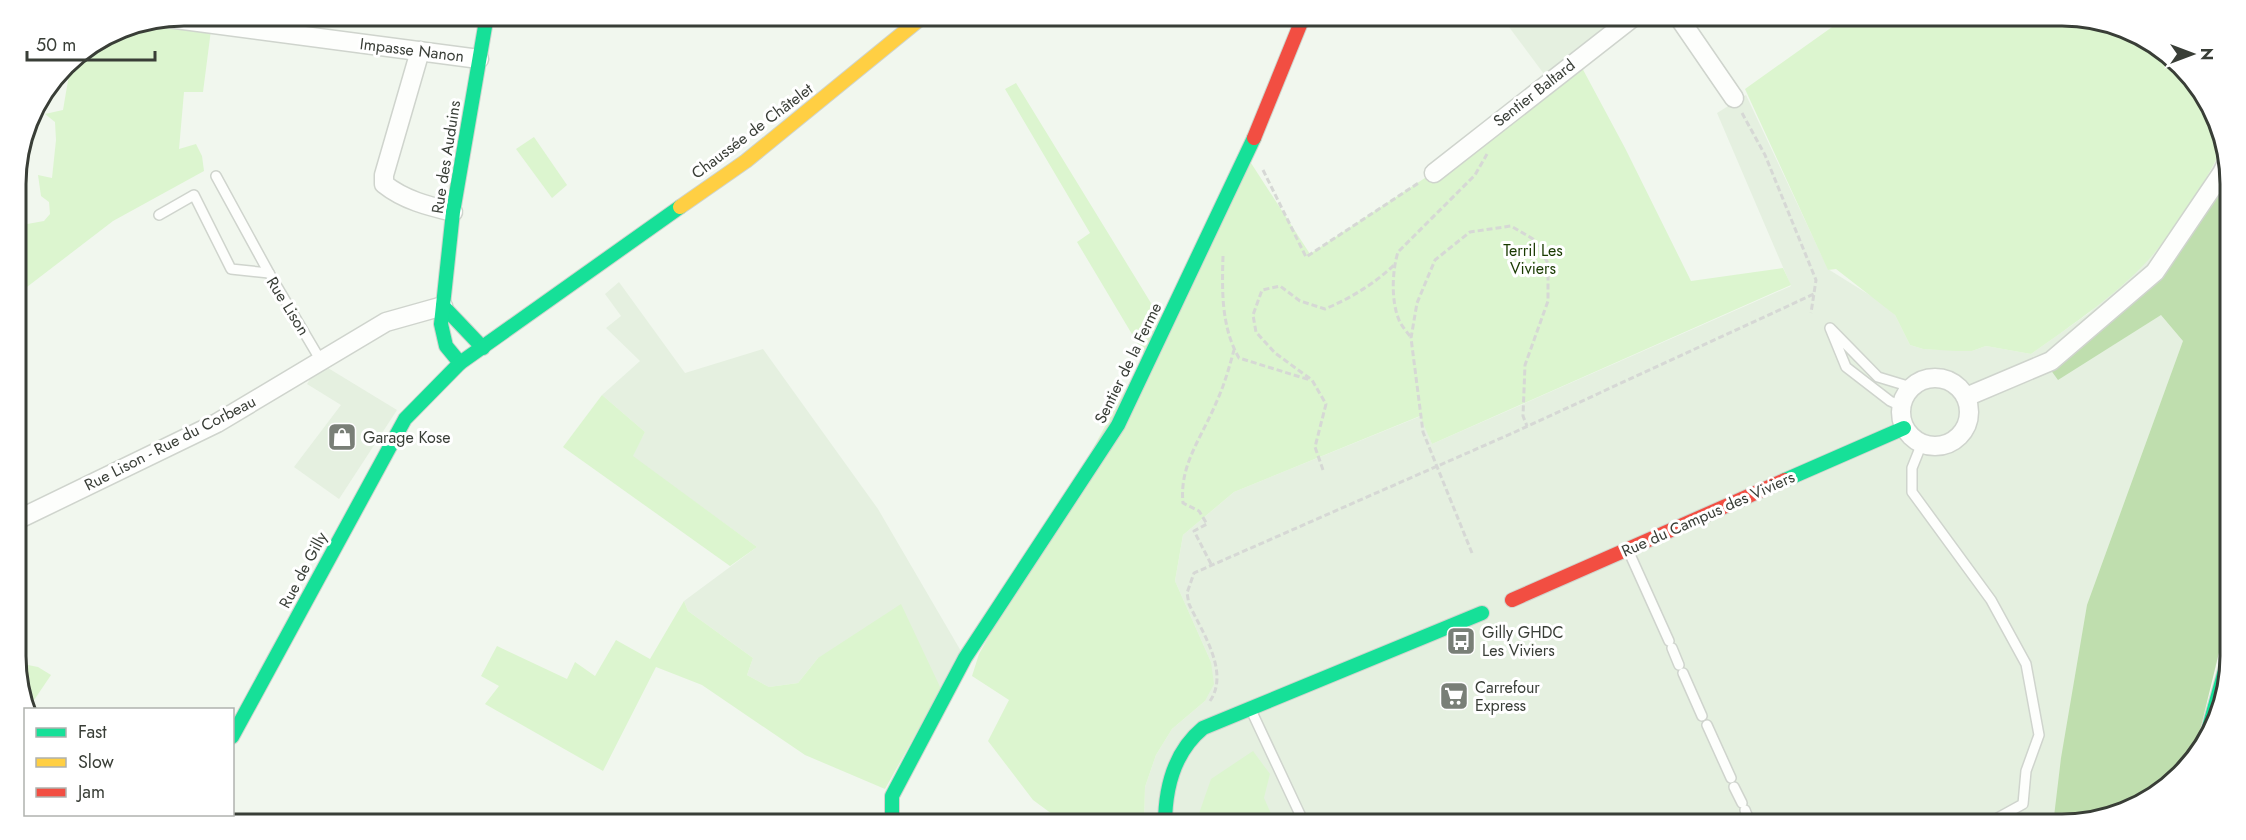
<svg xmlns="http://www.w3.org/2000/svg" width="2246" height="840" font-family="Jost,sans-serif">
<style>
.built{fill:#e5f0e0}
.green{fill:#dcf5cf}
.forest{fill:#bfdeae}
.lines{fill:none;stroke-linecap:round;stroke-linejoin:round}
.lane-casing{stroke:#cfd4cd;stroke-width:12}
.street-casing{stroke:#cfd4cd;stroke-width:21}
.fast-casing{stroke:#cfd4cd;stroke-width:16}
.slow-casing{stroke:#cfd4cd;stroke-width:16}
.jam-casing{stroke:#cfd4cd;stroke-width:16}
.path{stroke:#d6d8d5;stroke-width:3;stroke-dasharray:6 3;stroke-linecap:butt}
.lane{stroke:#fdfefc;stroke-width:9}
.street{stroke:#fdfefc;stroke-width:18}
.fast{stroke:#16e098;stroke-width:14}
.slow{stroke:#ffcf43;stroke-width:14}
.jam{stroke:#f24e42;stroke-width:14}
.labels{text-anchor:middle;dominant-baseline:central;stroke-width:6;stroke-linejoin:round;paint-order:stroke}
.street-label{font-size:16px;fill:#393e37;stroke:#fff}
.park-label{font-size:16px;fill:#193a00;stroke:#fff}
.poi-label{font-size:16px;fill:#393e37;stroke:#fff;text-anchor:start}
.rim{fill:none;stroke:#393e37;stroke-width:3}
</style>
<rect width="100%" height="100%" fill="#f1f7ee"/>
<g class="built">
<path d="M1500 15H1634L1547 78Z"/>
<path d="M1746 95 1828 269 1884 304 1895 315 1910 345 1923 349 1972 351 1986 346 2031 354 2089 313 2155 252 2202 188 2223 146 2230 161 2231 603 2196 747 2165 790 2073 825H1144L1145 787 1156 755 1172 729 1205 701 1211 662 1175 581 1183 535 1234 492 1421 416 1432 444 1791 286 1717 113Z"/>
<path d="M619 282 685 373 763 349 878 509 965 658 941 689 818 658 798 683 769 687 747 675 753 658 688 611 684 601 757 547 632 456 645 432 602 395 640 361 606 328 621 316 605 294Z"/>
<path d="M328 368 397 410 339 499 294 467 341 405 307 384 313 374Z"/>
</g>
<g class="green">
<path d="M1849 15H2063L2117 24 2196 81 2223 146C2205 183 2183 219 2156 251 2124 290 2072 325 2031 354L1986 346 1972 351H1955L1923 349 1910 345 1895 315 1836 269 1828 270 1745 89Z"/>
<path d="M142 23 211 30 203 92H184L179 149 196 144 202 156 204 171 113 221 23 290 16 280V226L44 221 50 214 49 202 41 196 38 175 52 178 56 140 55 122 45 114 63 110 72 57 119 28Z"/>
<path d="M1580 64 1625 148 1691 281 1783 268 1791 285 1432 444 1420 416 1234 492 1183 535 1175 581 1211 662 1214 684 1205 701 1172 729 1156 755 1145 787 1144 825H1067L1033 800 988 741 1009 700 972 676 979 654 1251 163 1310 254 1434 172Z"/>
<path d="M1016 83 1162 321 1145 356 1077 242 1090 233 1005 89Z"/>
<path d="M534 137 567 185 552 198 516 149Z"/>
<path d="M602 395 645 432 633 456 757 547 730 566 563 447Z"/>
<path d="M684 601 688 611 753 658 747 675 769 687 798 683 818 658 901 604 941 689 885 789 805 755 702 685 656 667 603 771 485 704 499 686 481 676 497 646 567 679 575 662 595 676 616 640 650 659Z"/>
<path d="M18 663 38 667 51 675 28 709 18 689Z"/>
<path d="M1253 751 1270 774 1264 798 1276 825H1195L1211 779Z"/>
</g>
<path class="forest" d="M2230 161 2231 603 2196 747 2165 790 2073 825H2053L2061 758 2087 605 2183 341 2161 315 2058 380 2050 369 2172 248Z"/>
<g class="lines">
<g class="lane-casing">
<g id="lane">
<path d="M216 176 269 273"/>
<path d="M159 215 194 195 231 269 269 273 321 361"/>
<path d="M1901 406 1890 401 1846 367 1830 328 1878 377 1911 387"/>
<path d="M1922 443 1912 468V492L1991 600 2026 664 2039 735 2026 771 2023 804 1985 825"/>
<path d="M1628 550 1669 641"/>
<path d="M1672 648 1679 665"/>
<path d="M1683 673 1702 716"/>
<path d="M1251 710 1305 825"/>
<path d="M1707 725 1731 778"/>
<path d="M1734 787 1742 803"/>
<path d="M1745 810 1751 825"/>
</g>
</g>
<g class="street-casing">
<g id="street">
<path d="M1677 15 1734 98"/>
<path d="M168 18 479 59"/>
<path d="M420 51 384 175V184C404 200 428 206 453 212"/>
<path d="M1434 173 1636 15"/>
<circle cx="1935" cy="412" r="34"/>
<path d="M1966 397 2051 361 2155 272 2222 173 2229 159"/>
<path d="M17 520 217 423 386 322 443 306"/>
</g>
</g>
<g class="fast-casing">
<g id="fast">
<path d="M443 306 483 348"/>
<path d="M460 363 446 346 441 324 453 212 487 15"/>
<path d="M1785 480 1904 428"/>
<path d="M2208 731 2231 649"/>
<path d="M232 737 405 419 460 363 680 207"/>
<path d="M185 825 191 814"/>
<path d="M892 825V796L965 658 1118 425 1254 138"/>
<path d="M1165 825C1165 788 1174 752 1203 728L1482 613"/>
</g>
</g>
<g class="slow-casing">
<path id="slow" d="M680 207 746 161 925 15"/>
</g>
<g class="jam-casing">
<g id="jam">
<path d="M1254 138 1304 15"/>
<path d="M1512 600 1785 480"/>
</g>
</g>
<g class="path">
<path d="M1742 113 1765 155 1816 280 1811 313"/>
<path d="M1263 170 1306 257 1420 182"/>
<path d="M1223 256C1222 290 1221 327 1239 358L1310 380"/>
<path d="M16 282 23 290"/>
<path d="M1410 336C1406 331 1401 325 1399 320 1391 301 1392 271 1398 252L1475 175 1487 154"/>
<path d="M1323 470 1315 447 1326 404 1312 380 1275 353 1256 332 1253 315 1262 290 1280 286 1300 301 1325 309C1351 298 1374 284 1394 265"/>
<path d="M1472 553 1423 432 1411 338 1417 303 1435 260 1470 232 1511 226 1533 239 1548 263V301L1525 365 1523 416 1527 426"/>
<path d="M1211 564 1194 531 1207 524 1199 511 1183 503C1179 465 1202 437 1216 403 1224 386 1229 368 1234 350"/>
<path d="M1210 701C1230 672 1202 632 1189 604L1187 593 1194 573 1515 432 1814 294"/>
</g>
<use href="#lane" class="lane"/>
<use href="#street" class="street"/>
<use href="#fast" class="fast"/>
<use href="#slow" class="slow"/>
<use href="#jam" class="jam"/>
</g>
<defs>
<g id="shop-square" transform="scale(1.5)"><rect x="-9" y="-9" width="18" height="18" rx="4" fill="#797f77" stroke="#fff"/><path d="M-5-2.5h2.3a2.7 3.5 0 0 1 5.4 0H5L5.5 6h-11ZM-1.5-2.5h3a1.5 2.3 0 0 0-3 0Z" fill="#fff"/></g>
<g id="bus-square" transform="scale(1.5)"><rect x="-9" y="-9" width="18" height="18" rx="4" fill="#797f77" stroke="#fff"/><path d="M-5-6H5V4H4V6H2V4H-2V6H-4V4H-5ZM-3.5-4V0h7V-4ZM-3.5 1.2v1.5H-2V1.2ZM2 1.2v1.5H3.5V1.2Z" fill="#fff"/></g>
<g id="supermarket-square" transform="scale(1.5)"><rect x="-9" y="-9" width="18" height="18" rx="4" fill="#797f77" stroke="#fff"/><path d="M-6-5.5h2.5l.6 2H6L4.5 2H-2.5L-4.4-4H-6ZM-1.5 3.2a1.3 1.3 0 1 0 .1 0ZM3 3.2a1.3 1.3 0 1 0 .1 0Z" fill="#fff"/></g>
</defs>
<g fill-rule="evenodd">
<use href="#shop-square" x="342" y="437"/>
<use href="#bus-square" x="1461" y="641"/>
<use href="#supermarket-square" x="1454" y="696"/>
</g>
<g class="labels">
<g class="street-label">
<text transform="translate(412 50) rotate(7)">Impasse Nanon</text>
<text transform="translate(1534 93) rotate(-38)">Sentier Baltard</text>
<text transform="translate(752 131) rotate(-37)">Chaussée de Châtelet</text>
<text transform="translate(446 157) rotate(-81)">Rue des Auduins</text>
<text transform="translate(288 306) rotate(58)">Rue Lison</text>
<text transform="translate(1128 363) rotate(-64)">Sentier de la Ferme</text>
<text transform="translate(170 443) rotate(-27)">Rue Lison - Rue du Corbeau</text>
<text transform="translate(1708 514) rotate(-24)">Rue du Campus des Viviers</text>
<text transform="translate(303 570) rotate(-62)">Rue de Gilly</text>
</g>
<g class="park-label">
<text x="1533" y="250">Terril Les<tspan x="1533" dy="18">Viviers</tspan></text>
</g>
<g class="poi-label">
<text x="363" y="437">Garage Kose</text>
<text x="1482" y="632">Gilly GHDC<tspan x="1482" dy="18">Les Viviers</tspan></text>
<text x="1475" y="687">Carrefour<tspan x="1475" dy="18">Express</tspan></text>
</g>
</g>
<path d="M0 0H2246V840H0ZM184 26H2062A158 158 0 0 1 2220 184V656A158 158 0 0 1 2062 814H184A158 158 0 0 1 26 656V184A158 158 0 0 1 184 26Z" fill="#fff" fill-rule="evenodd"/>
<path class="rim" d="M184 26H2062A158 158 0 0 1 2220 184V656A158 158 0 0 1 2062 814H184A158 158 0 0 1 26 656V184A158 158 0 0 1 184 26Z"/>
<rect x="24" y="708" width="210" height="108" fill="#ffffff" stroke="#b0b2af" stroke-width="1.5"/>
<rect x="36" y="728" width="30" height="9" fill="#16e098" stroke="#b0b2af" stroke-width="1.5"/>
<text x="78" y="738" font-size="18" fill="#393e37">Fast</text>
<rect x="36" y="758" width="30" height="9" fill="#ffcf43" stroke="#b0b2af" stroke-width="1.5"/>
<text x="78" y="768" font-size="18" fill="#393e37">Slow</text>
<rect x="36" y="788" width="30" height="9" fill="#f24e42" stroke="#b0b2af" stroke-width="1.5"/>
<text x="78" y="798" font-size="18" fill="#393e37">Jam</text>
<g transform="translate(2192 54) rotate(90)" stroke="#ffffff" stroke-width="4.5" paint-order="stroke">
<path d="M0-4.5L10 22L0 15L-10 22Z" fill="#393e37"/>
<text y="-9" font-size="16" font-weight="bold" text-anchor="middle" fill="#393e37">N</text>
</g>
<path d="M27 51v9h128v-9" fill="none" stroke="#393e37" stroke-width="3"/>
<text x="36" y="51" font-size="18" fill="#393e37" stroke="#ffffff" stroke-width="4.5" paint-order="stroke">50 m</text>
</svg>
